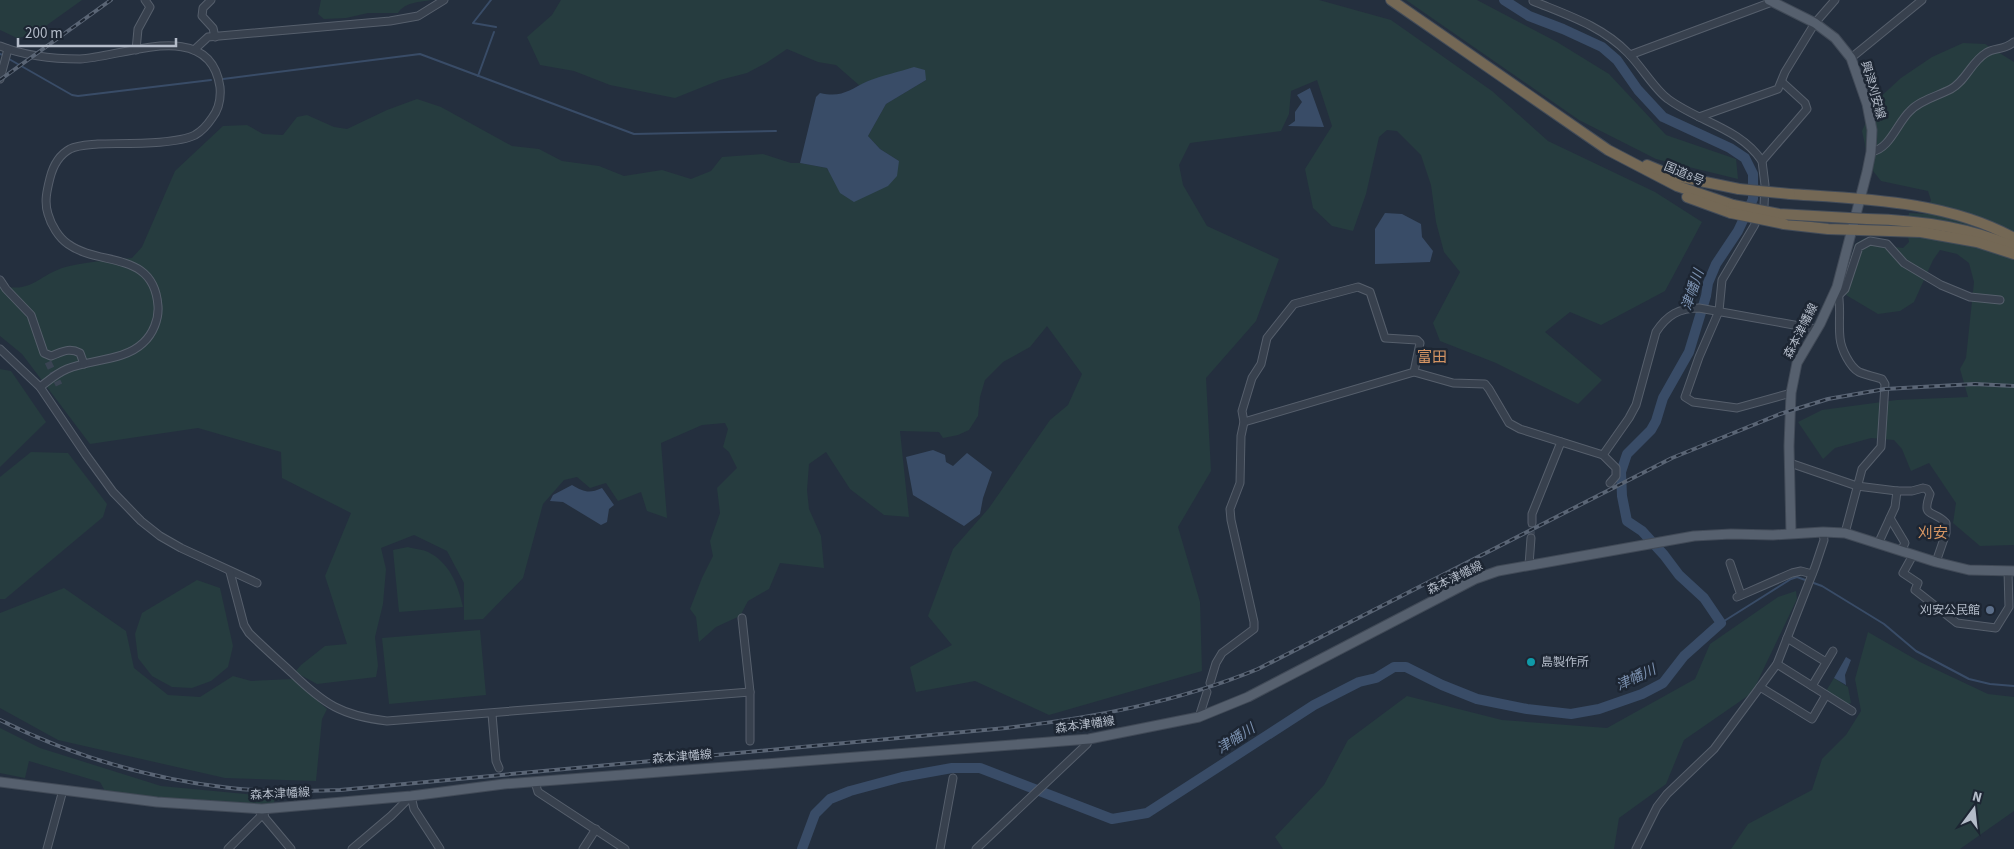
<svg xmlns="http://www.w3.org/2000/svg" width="2014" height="849" font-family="'Source Sans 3','Noto Sans JP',sans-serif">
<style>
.green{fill:#263c3f}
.water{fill:#394c67}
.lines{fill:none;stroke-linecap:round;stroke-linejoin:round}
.stream{stroke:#394c67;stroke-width:2}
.river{stroke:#394c67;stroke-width:10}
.minor-tunnel{stroke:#3a4453;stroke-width:7;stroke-dasharray:7 3.5;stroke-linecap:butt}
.minor-casing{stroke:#565f6c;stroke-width:9}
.major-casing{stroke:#414a57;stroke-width:11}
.highway-casing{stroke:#434c59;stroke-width:12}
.minor{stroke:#38414e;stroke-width:7}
.major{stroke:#56606e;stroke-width:9}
.highway{stroke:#746855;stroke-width:10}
.rail-casing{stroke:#5a6575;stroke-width:4}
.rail{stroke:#1d2633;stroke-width:2;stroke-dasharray:5.5;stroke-linecap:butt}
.highway-bridge-casing{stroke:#434c59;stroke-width:12;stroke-linecap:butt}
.highway-bridge{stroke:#746855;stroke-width:10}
.service-dot{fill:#5c6f8a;stroke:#1d2633;stroke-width:2}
.culture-dot{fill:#0f9aa8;stroke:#1d2633;stroke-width:2}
.labels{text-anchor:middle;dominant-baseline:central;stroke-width:5;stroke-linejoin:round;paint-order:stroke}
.street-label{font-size:12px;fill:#b4bcc9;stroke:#1d2633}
.poi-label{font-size:12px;fill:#b4bcc9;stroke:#1d2633;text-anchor:end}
.water-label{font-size:14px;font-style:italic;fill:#7c92b1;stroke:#1d2633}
.quarter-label{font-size:15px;fill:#d59563;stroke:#1d2633}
</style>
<rect width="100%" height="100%" fill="#242f3e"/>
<g class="green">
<path d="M0 0H82L33 35 17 38 0 30Z"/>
<path d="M321 0H432C420 2 405 2 398 13H368L346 18 324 19 318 14Z"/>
<path d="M561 0H1319L1391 20 1492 91 1548 141 1655 192 1702 222 1665 291 1601 325 1570 312 1545 332 1602 380 1578 404 1496 363 1440 341 1433 323 1460 272 1444 252 1436 222 1431 185 1421 155 1397 131 1387 130 1379 137 1366 194 1353 231 1332 226 1313 208 1305 169 1332 126 1317 80 1291 91 1289 114 1281 131 1190 143 1179 165 1183 185 1207 226 1279 259 1256 321 1206 378 1211 471 1178 527 1200 602 1202 671 1049 715 975 681 916 692 910 667 952 645 928 616 953 549 989 508 1050 420 1068 405 1082 374 1047 326 1030 347 1003 362 985 380 980 397 978 416 969 430 958 435 943 438 939 432 900 431 909 517 884 515 850 489 826 452 809 464 807 490 809 509 821 536 824 568 780 563 769 589 748 601 740 616 716 627 699 642 696 617 690 609 702 578 713 556 710 541 720 513 717 488 737 468 729 452 723 447 728 429 725 423 702 425 661 443 667 518 647 511 641 492 618 501 606 483 590 488 577 477 564 480 543 504 523 578 483 619 464 620V583L447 551 414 535 381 548 386 569 383 604 375 637 378 666 376 677 317 684 295 672 301 665 325 646 347 644 325 576 351 513 282 478 281 452 198 428 90 444 22 354 0 336V285C30 294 37 277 62 268 81 262 112 260 132 258L142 247 175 171 223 126 247 125 263 134 283 135 297 117 307 115 334 127 347 129 387 110 417 99 441 107 512 146 539 149 562 161 599 166 624 176 662 170 691 179 711 171 722 157 763 154 791 163H800L827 168 828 171 899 161 880 149 868 136 886 104 926 80 868 81 860 86 836 65 818 62 787 49 766 63 747 73 720 80 675 98 610 85 574 71 540 65 527 37 552 15Z"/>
<path d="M1406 0H1477L1557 42 1609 74 1666 135 1736 159 1738 179 1656 159 1579 120Z"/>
<path d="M1963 43 1985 44 2014 62V545L1980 546 1953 523 1956 503 1929 463 1911 471 1902 449 1894 440 1871 438 1835 448 1823 459 1798 422 1822 410 1897 400 1968 397 1960 369 1966 358 1974 282 1969 263 1957 254 1940 250 1933 260 1914 302 1900 311 1878 314 1846 295 1850 262 1855 244 1865 238 1887 246 1903 248 1909 242 1906 226 1909 213 1926 214 1931 200 1928 191 1881 181 1870 167 1862 131 1876 101 1901 78 1932 57Z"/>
<path d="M0 369 11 371 46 422 0 467Z"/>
<path d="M31 452 68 453 107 504 103 517 5 599H0V477Z"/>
<path d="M408 547C414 549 422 549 428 552 450 563 458 585 463 607L399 612 393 550Z"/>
<path d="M197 580 220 588 233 646 228 667 211 681 192 688 172 687 152 676 138 658 135 634 142 613Z"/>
<path d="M64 588 126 631 134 668 168 695 200 697 233 676 251 681 293 679 327 709 322 719 316 781 225 778 58 740 0 708V613Z"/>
<path d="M1796 591 1797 599 1752 693 1684 740 1666 784 1619 818 1614 849H1283L1275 837 1324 785 1348 740 1407 696 1502 720 1607 728 1695 679 1710 644 1778 597Z"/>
<path d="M480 630 486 695 389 704 382 638Z"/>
<path d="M1868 632 1920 662 1988 694 2014 697V811L1960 849H1731L1748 824 1812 790 1822 759 1846 735 1861 711 1855 679Z"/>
<path d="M1834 678 1848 687 1851 703 1848 704 1826 691Z"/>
<path d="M0 728 40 748 161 786 276 797 273 805 201 802 105 791 100 782 29 761 25 778 0 773Z"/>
</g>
<g class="water">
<path d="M914 67 925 70 926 80 886 104 868 136 880 149 899 161 897 176 888 186 854 202 840 193 827 168 800 163 816 97 820 93C842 98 849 90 868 81 883 75 899 72 914 67Z"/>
<path d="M1310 88 1324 127 1288 126 1295 121V112L1302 102 1297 95Z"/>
<path d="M1385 213 1402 214 1421 224 1422 237 1433 251 1430 262 1375 264V229Z"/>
<path d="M933 450 945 455 946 462 953 466 967 453 992 472 983 498 980 514 964 526 913 495 906 457Z"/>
<path d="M572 485C584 492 589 494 602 488L614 505 609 509 607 522 601 525 563 502 550 501 553 495Z"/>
<path d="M1846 657 1851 660 1845 675 1846 685 1834 678Z"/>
</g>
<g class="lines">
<g class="stream">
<path d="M491 0 473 23 496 27"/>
<path d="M0 54 5 56"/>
<path d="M9 59 72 95 78 96 211 80"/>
<path d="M478 76 494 32"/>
<path d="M223 79 420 54 634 134 776 131"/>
<path d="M1721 623 1791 579 1797 577 1822 586 1884 624 1916 651 1969 679 1990 684 2014 686"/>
</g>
<path class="river" d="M802 849 815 814 830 799 850 791 902 777 952 768H980L1112 819 1147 813 1314 705 1359 682 1376 678 1394 667H1406L1442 685 1477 699 1527 709 1571 714 1599 709 1642 694 1663 683 1684 656 1721 623 1704 598 1679 575 1664 555 1642 531 1627 521 1622 496 1621 472 1627 454 1651 430 1656 421 1663 398 1689 352 1706 296 1708 283 1716 264 1738 231 1753 199V174L1745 158 1730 148 1663 117 1638 90 1617 60 1602 47 1563 29 1529 16 1504 0"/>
<g class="minor-tunnel">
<path d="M48 362 59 385"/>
<path d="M1531 538 1532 523"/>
</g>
<g class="minor-casing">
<g id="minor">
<path d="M211 0 203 8 202 16 213 28 215 37"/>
<path d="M1533 1C1567 15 1602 26 1628 53 1641 66 1655 90 1668 99 1699 122 1740 128 1762 161"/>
<path d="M0 46C25 56 53 59 80 59 123 57 210 17 220 87 221 98 219 109 212 118 208 124 202 131 195 135 175 145 122 143 98 144 89 145 78 145 70 149 59 155 53 166 50 178 47 190 44 202 48 214 51 225 59 238 68 244 100 267 154 250 158 306 159 319 153 334 143 343 124 361 91 359 67 369 57 373 48 381 40 387"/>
<path d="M136 50 138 29 150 7 145 0"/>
<path d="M194 50 208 37 390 21 418 16 444 0"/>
<path d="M1630 55 1772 2"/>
<path d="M1851 58 1922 0"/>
<path d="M0 79 8 49"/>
<path d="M1782 82 1805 103 1807 109 1762 161 1765 185 1764 206 1754 226 1722 280 1719 311 1699 357 1685 397 1693 402 1737 408 1791 393"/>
<path d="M1699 117 1778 89 1785 72 1815 23 1835 0"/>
<path d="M1871 152C1890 149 1897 123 1910 111 1920 100 1938 96 1951 89 1966 81 1971 62 1986 53 1995 47 2003 51 2014 42"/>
<path d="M0 280 6 289 31 315 44 353 51 356C62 352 69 347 80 353L84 364"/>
<path d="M1837 287C1842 306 1838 320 1840 338 1841 349 1850 367 1859 372 1866 375 1875 377 1882 379L1885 384 1881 447 1862 469 1845 533"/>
<path d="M1839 295 1845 289 1859 247 1870 241 1887 244 1904 263 1941 285 1970 297 2000 300"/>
<path d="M0 349 40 387 86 455 113 492 141 521 160 536 181 548 257 583"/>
<path d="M1244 422 1414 372"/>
<path d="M1603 455 1616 468V476L1610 483"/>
<path d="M1790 463 1857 486 1897 491H1912L1923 488 1927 489 1930 494C1921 519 1933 509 1946 523V533L1936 562"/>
<path d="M1890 518 1905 543 1901 551"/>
<path d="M1532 523V514L1561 442"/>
<path d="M1878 544 1895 507 1897 491"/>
<path d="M1913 555 1903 573 1918 583 1915 590 1957 623 1996 628 2009 607 2008 571"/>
<path d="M1730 563 1741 595"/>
<path d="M1529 565 1531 538"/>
<path d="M230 572 244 625 249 633C263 647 278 660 292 673 324 704 342 716 387 721L750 692"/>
<path d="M1737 597 1792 573 1801 571 1812 574"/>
<path d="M742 618 750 692V741"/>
<path d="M1787 638 1826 662"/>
<path d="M1777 664 1852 711"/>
<path d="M1210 683 1216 663 1222 653 1254 629V622L1231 520 1230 509 1240 483 1241 436 1244 422 1242 411 1252 378 1261 364 1267 338 1294 304 1358 287 1370 292 1385 338 1417 340 1420 343 1414 372 1453 383 1485 384 1489 389 1509 423 1520 429 1603 455 1629 418 1636 405 1656 332C1667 315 1679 308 1699 308L1816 329"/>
<path d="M1812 686 1833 651"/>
<path d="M1760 687 1812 719 1826 695"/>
<path d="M492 714 496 761 499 768"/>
<path d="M1199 717 1207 692"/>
<path d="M535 782 538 792 625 849"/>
<path d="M411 796 414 809 440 849"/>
<path d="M263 809 265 818 291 849"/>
<path d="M47 849 63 790"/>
<path d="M228 849 260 817 262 809"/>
<path d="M352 849 391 816 411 796"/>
<path d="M583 849 596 829"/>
<path d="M940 849 953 778"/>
<path d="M976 849 1087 744 1089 739"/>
<path d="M1636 849 1657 807 1667 794 1714 749 1777 664 1815 567 1824 540 1823 532"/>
</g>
</g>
<g class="major-casing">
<g id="major">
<path d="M1769 0 1815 23 1835 38 1851 58 1867 104 1872 130 1871 152 1867 172 1837 287 1820 324 1797 363 1791 393 1789 446 1791 533"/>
<path d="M0 782 157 802 262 809 411 796 504 784 1089 739 1199 717 1248 697 1475 579 1498 571 1694 536 1731 534 1773 535 1823 532 1845 533 1936 562 1969 570 2014 571"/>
</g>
</g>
<g class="highway-casing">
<g id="highway">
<path d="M1391 0 1608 150 1677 186 1733 205"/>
<path d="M1647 165 1671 175 1739 189"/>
<path d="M1790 194C1865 199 1947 201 2014 238"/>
<path d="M1687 197 1731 213"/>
<path d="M1867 219C1916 220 1969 227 2014 247"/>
<path d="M1784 224 1828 229 1921 232 1977 242 2014 254"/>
</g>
</g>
<use href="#minor" class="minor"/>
<use href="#major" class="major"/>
<use href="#highway" class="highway"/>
<g class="rail-casing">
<g id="rail">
<path d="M0 80 111 0"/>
<path d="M0 720C72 756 150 779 230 788 266 792 303 791 340 790L1006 728C1092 718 1178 702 1258 669L1672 458 1780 414 1828 399 1885 389 1975 384 2014 386"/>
</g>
</g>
<use href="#rail" class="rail"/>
<g class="highway-bridge-casing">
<g id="highway-bridge">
<path d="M1739 189 1790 194"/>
<path d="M1733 205 1779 214 1867 219"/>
<path d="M1731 213 1784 224"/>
</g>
</g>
<use href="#highway-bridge" class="highway-bridge"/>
</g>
<circle class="service-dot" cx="1990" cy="610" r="5"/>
<circle class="culture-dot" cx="1531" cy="662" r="5"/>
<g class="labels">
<g class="street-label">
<text transform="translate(1873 90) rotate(74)">興津刈安線</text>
<text transform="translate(1684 174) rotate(23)">国道8号</text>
<text transform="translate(1801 331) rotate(-63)">森本津幡線</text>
<text transform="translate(1455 578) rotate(-26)">森本津幡線</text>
<text transform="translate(1085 725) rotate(-8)">森本津幡線</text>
<text transform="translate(682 757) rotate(-5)">森本津幡線</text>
<text transform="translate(280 794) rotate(-3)">森本津幡線</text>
</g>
<g class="poi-label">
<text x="1980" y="610">刈安公民館</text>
<text x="1541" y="662" text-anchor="start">島製作所</text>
</g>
<g class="water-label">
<text transform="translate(1693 290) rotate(-71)">津幡川</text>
<text transform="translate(1636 678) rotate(-25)">津幡川</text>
<text transform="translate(1236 739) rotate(-33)">津幡川</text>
</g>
<g class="quarter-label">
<text x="1432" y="357">富田</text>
<text x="1933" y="533">刈安</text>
</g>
</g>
<g transform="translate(1974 809) rotate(15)" stroke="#1d2633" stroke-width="4" paint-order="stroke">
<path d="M0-4L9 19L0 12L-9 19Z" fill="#b4bcc9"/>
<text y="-8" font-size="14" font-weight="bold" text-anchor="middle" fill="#b4bcc9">N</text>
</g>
<path d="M18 38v8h158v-8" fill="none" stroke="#b4bcc9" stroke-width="2.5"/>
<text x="25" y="38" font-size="15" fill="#b4bcc9" stroke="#1d2633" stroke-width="4" paint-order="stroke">200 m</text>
</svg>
